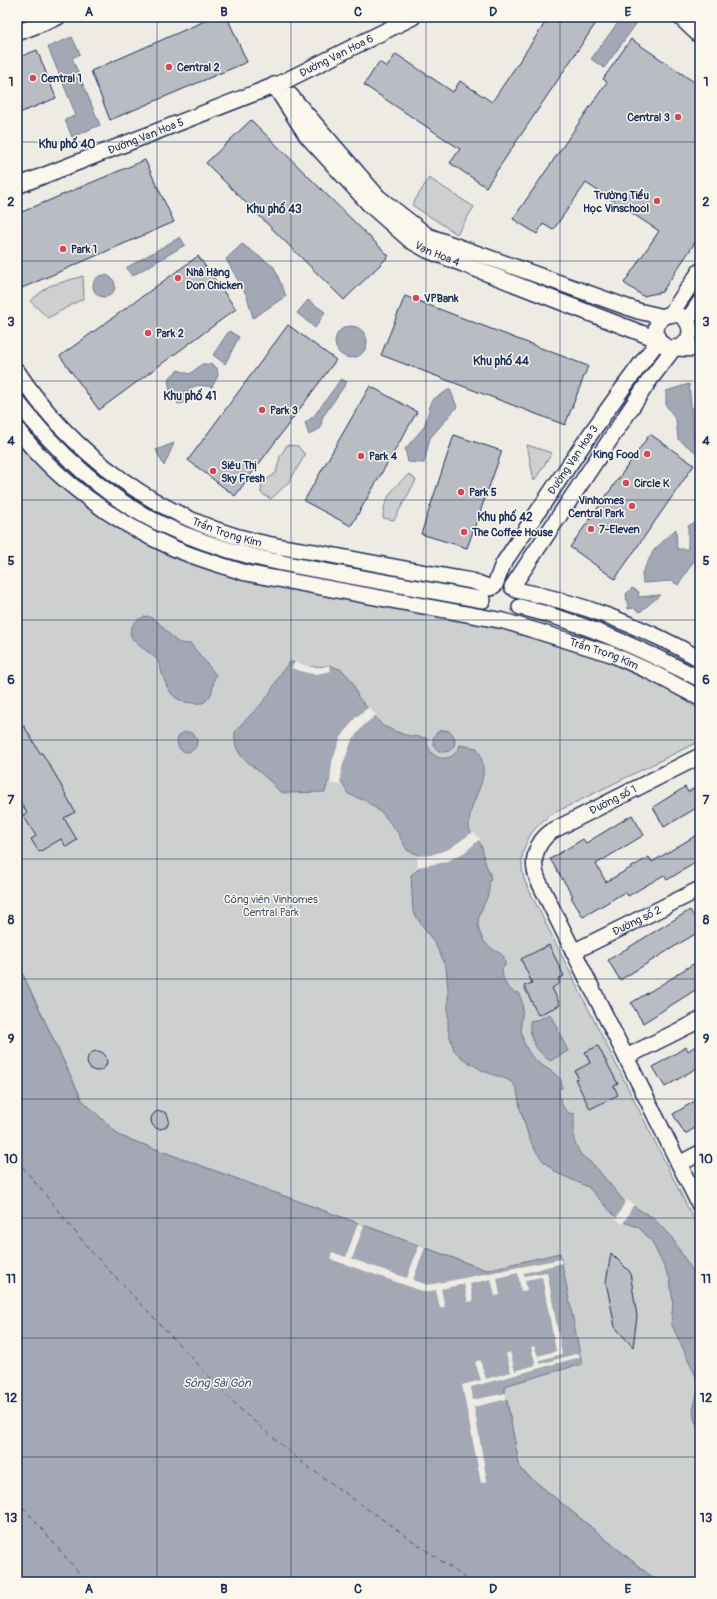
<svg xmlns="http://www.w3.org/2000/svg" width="717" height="1599" font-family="Pangolin,sans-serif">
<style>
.green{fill:#cecfcf;stroke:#747f96}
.water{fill:#a3a8b4;stroke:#6d7892}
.pier{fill:#eeebe4}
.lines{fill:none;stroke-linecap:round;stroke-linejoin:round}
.ferry{stroke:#445378;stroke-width:1;stroke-dasharray:5 4;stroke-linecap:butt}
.building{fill:#b9bcc3;stroke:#1b2f5e}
.minor-casing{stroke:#1b2f5e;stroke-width:18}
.minor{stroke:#fbf7ec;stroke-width:15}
.grid{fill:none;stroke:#1b2f5e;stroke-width:1;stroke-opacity:0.55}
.poi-dot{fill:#d1495b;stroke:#fbf7ec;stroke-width:1.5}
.labels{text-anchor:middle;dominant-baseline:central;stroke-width:3;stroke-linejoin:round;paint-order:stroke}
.street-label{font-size:11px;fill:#1b2f5e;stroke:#fbf7ec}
.poi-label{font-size:11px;font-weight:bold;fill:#1b2f5e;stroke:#fbf7ec;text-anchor:start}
.park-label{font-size:11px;fill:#48577a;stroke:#fbf7ec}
.neighbourhood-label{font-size:12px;font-weight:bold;fill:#1b2f5e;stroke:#fbf7ec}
.water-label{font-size:12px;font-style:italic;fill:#445378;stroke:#fbf7ec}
.neatline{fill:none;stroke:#1b2f5e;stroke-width:1.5}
.grid-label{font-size:13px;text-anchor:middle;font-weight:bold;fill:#1b2f5e}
</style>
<rect width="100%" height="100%" fill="#eeebe4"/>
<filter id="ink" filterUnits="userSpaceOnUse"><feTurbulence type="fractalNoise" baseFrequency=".025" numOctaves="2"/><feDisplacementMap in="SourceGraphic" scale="8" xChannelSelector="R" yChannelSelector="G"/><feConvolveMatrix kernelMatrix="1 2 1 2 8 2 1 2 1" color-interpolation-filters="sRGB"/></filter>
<g filter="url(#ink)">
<g class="green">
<path d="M429 178 474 207 457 234 412 205Z"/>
<path d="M83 276 84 298 48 318 30 301 49 286Z"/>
<path d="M17 438 20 442 187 560 497 626 586 651 653 680 700 710V741L550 815C527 832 516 854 525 882L700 1232V1582H658L520 1469 504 1386 560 1254 486 1270 120 1136 82 1100 17 962Z"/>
<path d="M287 445 298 446 305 455 289 482 271 499 261 493 262 483 276 473 280 457Z"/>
<path d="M527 445 552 453 534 481Z"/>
<path d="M409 474 416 480 394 520 383 518C383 498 395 486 409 474Z"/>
</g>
<g class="water">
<path d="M622 17H626L636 24 604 68 591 59Z"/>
<path d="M72 37 80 54 72 58 100 125 72 137 65 120 76 115 48 47Z"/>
<path d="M180 237 185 245 132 276 126 268Z"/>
<path d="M242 244 274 267 286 296 253 318 247 296 226 259Z"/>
<circle cx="104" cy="286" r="11"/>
<path d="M308 300 325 312 315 328 297 313Z"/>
<circle cx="351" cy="342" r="16"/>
<path d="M229 331 239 337 225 364 213 355Z"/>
<path d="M202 364H211L217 368 218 376 212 387C193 384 191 384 184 403L178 404 170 391 168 379 178 370 190 374Z"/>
<path d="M341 379 347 382 322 418 321 428 309 435 305 423 314 416Z"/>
<path d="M689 384 694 438 700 441V452L698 454 678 439 676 420 666 405V391Z"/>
<path d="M450 389 457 407 430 438 424 463 408 462 405 449 424 427 432 400Z"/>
<path d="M174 443 164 466 156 450Z"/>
<path d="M696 522 699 553 678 585 672 581 643 583 642 573 654 550 676 529 677 549H688V526Z"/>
<path d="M632 588 639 592 638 597 660 595 640 612 634 608 628 609 626 594Z"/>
<path d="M148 616 158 622 175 640 179 643 191 644 216 675C210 687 217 693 203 703 180 704 170 699 163 676 161 671 160 665 158 661 151 650 121 641 133 625 137 619 142 617 148 616Z"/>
<path d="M290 662C295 662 298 664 303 665 312 668 321 667 329 665L342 670 348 676 353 683 358 697 383 726 405 735 427 738C426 761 453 766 460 745L477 748C495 781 468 796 469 827 470 834 476 836 479 842 483 847 483 853 484 859 486 866 490 872 491 879L489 882C492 900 474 912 479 930 481 937 485 944 491 948 501 955 505 952 505 966L502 968C502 978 505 987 515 993L517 992C526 1003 522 1012 521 1024 521 1033 523 1042 527 1049 535 1066 551 1067 561 1080L562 1088 559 1089C559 1100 562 1109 571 1114L574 1113V1141L581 1155 594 1165 624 1201 652 1217 658 1223 672 1238 692 1270 695 1280 700 1315V1429C685 1411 700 1400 698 1381L671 1323 673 1304 670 1279 651 1240 638 1227 623 1222 614 1215 588 1187 557 1173 544 1162 535 1150 529 1138 520 1108 517 1090 513 1083 506 1079 483 1071 462 1058 454 1050 448 1030V990L446 966 435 944 413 912 411 875 420 868 419 855 407 850 398 833 384 815 366 801 348 794 341 781H328L325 792 284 793 279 791 271 782 242 757C236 749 234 742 235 732 244 719 258 710 267 697 275 686 280 671 290 662Z"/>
<circle cx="444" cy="741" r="11"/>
<circle cx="187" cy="742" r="10"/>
<path d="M17 962 82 1100 120 1136 486 1270 560 1253 582 1364 504 1386 520 1469 658 1582H17Z"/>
<path d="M550 1014 568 1051 550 1061C536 1051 529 1039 530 1021L540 1019Z"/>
</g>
<g class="pier">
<path d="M295 662 312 667H322L329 665 331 671 316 674 307 673 291 668Z"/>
<path d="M369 707 376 715 364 725 352 740 342 767 340 785 330 783 332 762 340 739 355 718Z"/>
<path d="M473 832 480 839 465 852 446 862 418 867 417 856 431 855 449 849Z"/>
<path d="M626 1200 634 1204 623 1224 616 1219Z"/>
<path d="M358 1223 364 1225 352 1259 407 1278 419 1245 425 1247 413 1280 428 1285 561 1259 562 1263 524 1273V1276L547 1272 562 1354 540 1360V1364L579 1353 580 1357 471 1387 473 1400 506 1393 507 1399 474 1407 487 1481 481 1483 462 1385 481 1380 475 1362 480 1360 486 1379 511 1372 506 1354 510 1352 515 1371 536 1365 531 1347 534 1346 538 1356 556 1351 542 1277 525 1280 527 1290 521 1291 518 1273 497 1278 500 1295 495 1296 491 1279 470 1284 473 1301 468 1302 464 1284 441 1289 445 1307 440 1308 436 1290 425 1292 330 1259 332 1252 346 1257Z"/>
</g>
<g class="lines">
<g class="ferry">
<path d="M17 1160 89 1249 241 1410 304 1464 471 1582"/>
<path d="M17 1500 87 1582"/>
</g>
</g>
<g class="building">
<path d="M214 17H227L247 62 110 120 91 71Z"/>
<path d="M549 17H600L486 187 450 163 460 149 364 85 379 62 387 67 396 54 453 92 460 81 492 102Z"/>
<path d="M631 39 700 86V235L662 292 643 296 624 283 659 231 586 183 553 230 543 224 537 234 513 219 607 82 603 79Z"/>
<path d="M37 50 56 98 17 114V58Z"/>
<path d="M251 120 389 256 344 300 206 163Z"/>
<path d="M145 160 174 222 22 288 17 277V214Z"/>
<path d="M198 256 236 309 99 410 60 356Z"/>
<path d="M405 296 588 366 565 425 381 355Z"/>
<path d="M288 325 336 360 235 496 188 460Z"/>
<path d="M370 386 417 412 351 526 304 501Z"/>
<path d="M650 434 694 465 615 579 570 547Z"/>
<path d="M454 435 502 451 467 548 421 534Z"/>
<path d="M24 726 40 753H42L56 776 75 812 64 818 77 840 66 847 61 839 39 852 31 839 36 836 23 815 27 813 17 796V730Z"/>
<path d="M700 785V806L664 827 653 807 685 787 688 792Z"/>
<path d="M632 815 644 835 596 864 606 882 649 857 652 862 700 833V860L667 880 664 875 628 896 625 892 583 917 571 897 573 896 550 859 583 839 586 843Z"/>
<path d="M690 910 700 926V931L620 980 608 960Z"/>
<path d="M549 945 564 976 558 979 560 983 552 988 560 1005 538 1015 524 986 532 983 521 959Z"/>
<path d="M700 960V987L643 1023 631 1003 677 975V974Z"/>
<path d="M700 1043V1066L665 1087 653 1067 686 1047 688 1051Z"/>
<path d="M598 1046 618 1084 614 1086 618 1095 590 1109 575 1079 578 1078 575 1071 590 1063 585 1052Z"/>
<circle cx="97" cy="1061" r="10"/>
<path d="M700 1098V1125L685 1134 673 1114Z"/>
<circle cx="160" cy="1120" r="9"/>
<path d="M611 1253 630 1272 637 1316 633 1347 615 1327 606 1282Z"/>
</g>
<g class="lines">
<g class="minor-casing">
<g id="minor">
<path d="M680 17 700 36"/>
<path d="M17 33 58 17"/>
<path id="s1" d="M274 85 307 136 369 204 411 241 427 250 659 340C603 412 553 489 503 564L495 585"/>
<path d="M290 95 378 197 428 236 638 311 664 317"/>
<path id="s2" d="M17 186 281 83 413 17"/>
<circle cx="673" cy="331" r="17"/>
<path d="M670 315 700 271"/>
<path d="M687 321 700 302"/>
<path id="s3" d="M17 371C71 454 161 520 258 542 277 547 296 549 315 552 367 562 420 572 472 581L491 588"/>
<path d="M17 401C54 450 107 499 163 525 222 553 277 563 340 574 388 583 436 591 483 600"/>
<path id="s4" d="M17 429C55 479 114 522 171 547 195 558 221 565 246 573L504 621 611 654 651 672 700 698"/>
<path d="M512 587 649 381 674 348 700 349"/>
<path d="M516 590C576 601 647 628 700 659"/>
<path d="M520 607C583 622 642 649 700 679"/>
<path d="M700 756 552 831C536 842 530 861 538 880L700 1206"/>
<path id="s5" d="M573 952 700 889"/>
<path d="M626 1057 700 1020"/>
<path d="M679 1164 700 1153"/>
</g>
</g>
<use href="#minor" class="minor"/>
</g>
</g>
<path class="grid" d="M157 17V1582M291 17V1582M426 17V1582M560 17V1582M17 142H700M17 261H700M17 381H700M17 500H700M17 620H700M17 740H700M17 859H700M17 979H700M17 1099H700M17 1218H700M17 1338H700M17 1457H700"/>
<g class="poi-dot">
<circle cx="169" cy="67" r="4"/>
<circle cx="33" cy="78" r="4"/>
<circle cx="678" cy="117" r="4"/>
<circle cx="657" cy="201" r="4"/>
<circle cx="63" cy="249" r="4"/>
<circle cx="178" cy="278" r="4"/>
<circle cx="416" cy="298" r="4"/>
<circle cx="148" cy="333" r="4"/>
<circle cx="262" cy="410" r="4"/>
<circle cx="647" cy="454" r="4"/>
<circle cx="361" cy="456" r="4"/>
<circle cx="213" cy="471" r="4"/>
<circle cx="626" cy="483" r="4"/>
<circle cx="461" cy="492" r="4"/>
<circle cx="632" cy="506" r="4"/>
<circle cx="591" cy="529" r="4"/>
<circle cx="464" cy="532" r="4"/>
</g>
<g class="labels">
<g class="street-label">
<text stroke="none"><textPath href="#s2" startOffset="345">Đường Vạn Hoa 6</textPath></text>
<text stroke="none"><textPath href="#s2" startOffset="138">Đường Vạn Hoa 5</textPath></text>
<text stroke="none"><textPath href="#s1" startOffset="238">Vạn Hoa 4</textPath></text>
<text transform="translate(573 460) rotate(-56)">Đường Vạn Hoa 3</text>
<text stroke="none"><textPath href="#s3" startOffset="270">Trần Trọng Kim</textPath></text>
<text stroke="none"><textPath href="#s4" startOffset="643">Trần Trọng Kim</textPath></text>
<text transform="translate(613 800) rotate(-27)">Đường số 1</text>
<text stroke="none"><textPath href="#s5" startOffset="71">Đường số 2</textPath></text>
</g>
<g class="poi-label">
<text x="177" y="67">Central 2</text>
<text x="41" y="78">Central 1</text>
<text x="670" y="117" text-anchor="end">Central 3</text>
<text x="649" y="195" text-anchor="end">Trường Tiểu<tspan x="649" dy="13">Học Vinschool</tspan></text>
<text x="71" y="249">Park 1</text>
<text x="186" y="272">Nhà Hàng<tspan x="186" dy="13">Don Chicken</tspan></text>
<text x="424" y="298">VPBank</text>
<text x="156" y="333">Park 2</text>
<text x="270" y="410">Park 3</text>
<text x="639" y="454" text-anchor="end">King Food</text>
<text x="369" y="456">Park 4</text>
<text x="221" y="465">Siêu Thị<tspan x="221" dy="13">Sky Fresh</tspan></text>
<text x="634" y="483">Circle K</text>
<text x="469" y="492">Park 5</text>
<text x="624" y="500" text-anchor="end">Vinhomes<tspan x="624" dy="13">Central Park</tspan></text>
<text x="599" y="529">7-Eleven</text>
<text x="472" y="532">The Coffee House</text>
</g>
<g class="park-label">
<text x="271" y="899">Công viên Vinhomes<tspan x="271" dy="13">Central Park</tspan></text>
</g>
<g class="neighbourhood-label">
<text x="67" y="144">Khu phố 40</text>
<text x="274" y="209">Khu phố 43</text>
<text x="501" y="361">Khu phố 44</text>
<text x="190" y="396">Khu phố 41</text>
<text x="505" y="517">Khu phố 42</text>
</g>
<g class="water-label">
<text x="217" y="1383">Sông Sài Gòn</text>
</g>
</g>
<rect width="717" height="1599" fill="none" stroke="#fbf7ec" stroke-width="44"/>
<rect x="22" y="22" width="673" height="1555" class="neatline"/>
<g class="grid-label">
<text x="89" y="16">A</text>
<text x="224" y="16">B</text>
<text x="358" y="16">C</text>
<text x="493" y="16">D</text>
<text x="628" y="16">E</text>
<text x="11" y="86">1</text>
<text x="706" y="86">1</text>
<text x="11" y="206">2</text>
<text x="706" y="206">2</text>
<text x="11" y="326">3</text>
<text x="706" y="326">3</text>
<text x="11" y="445">4</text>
<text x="706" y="445">4</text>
<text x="11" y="565">5</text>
<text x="706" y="565">5</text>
<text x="11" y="684">6</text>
<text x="706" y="684">6</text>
<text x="11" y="804">7</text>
<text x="706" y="804">7</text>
<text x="11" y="924">8</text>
<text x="706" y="924">8</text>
<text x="11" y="1043">9</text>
<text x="706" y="1043">9</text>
<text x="11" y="1163">10</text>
<text x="706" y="1163">10</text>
<text x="11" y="1283">11</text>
<text x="706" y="1283">11</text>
<text x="11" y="1402">12</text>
<text x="706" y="1402">12</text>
<text x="11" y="1522">13</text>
<text x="706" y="1522">13</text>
<text x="89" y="1593">A</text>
<text x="224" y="1593">B</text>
<text x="358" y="1593">C</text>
<text x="493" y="1593">D</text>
<text x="628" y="1593">E</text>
</g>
</svg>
